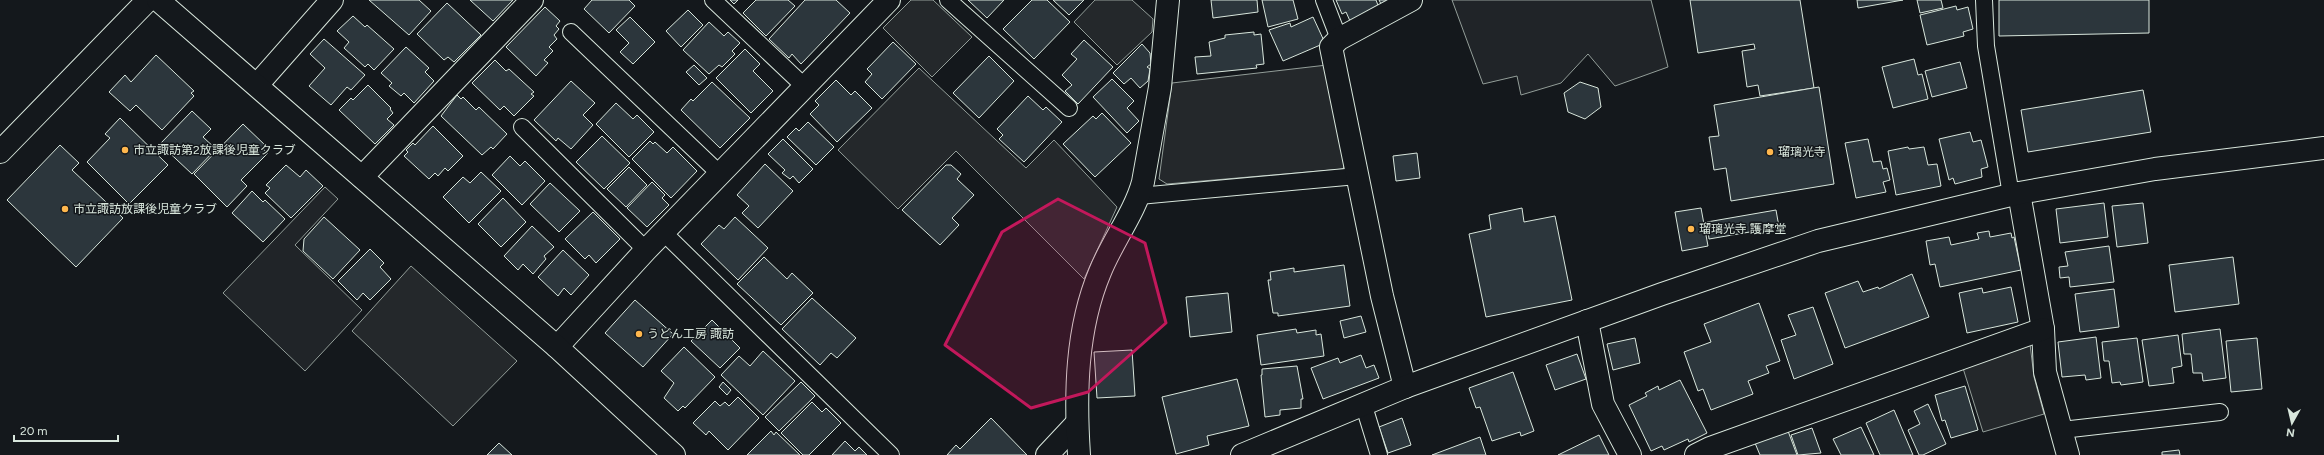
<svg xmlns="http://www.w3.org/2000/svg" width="2324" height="455" font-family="Figtree,'Noto Sans JP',sans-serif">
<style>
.green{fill:#202428;stroke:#939e99}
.parking{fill:#24282b;stroke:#939e99}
.building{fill:#2c363c;stroke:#d8e6dc}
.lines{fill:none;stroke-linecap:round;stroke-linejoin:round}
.service-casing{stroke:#d8e6dc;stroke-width:18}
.minor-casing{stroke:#d8e6dc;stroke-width:24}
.tertiary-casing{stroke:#d8e6dc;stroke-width:24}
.service{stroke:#14181c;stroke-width:16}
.minor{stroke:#14181c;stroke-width:22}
.tertiary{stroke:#14181c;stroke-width:22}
.marked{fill:#c2185b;fill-opacity:0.2;stroke:#c2185b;stroke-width:3;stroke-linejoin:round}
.poi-dot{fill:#ffb74d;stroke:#14181c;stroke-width:1.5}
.labels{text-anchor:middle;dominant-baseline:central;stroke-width:3;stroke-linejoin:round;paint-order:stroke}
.poi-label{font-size:12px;fill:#d8e6dc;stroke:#14181c;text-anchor:start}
</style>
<rect width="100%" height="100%" fill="#14181c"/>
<g class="green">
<path d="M1452 0H1651L1668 67 1615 86 1588 54 1561 83 1521 95 1517 76 1483 84Z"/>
<path d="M325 187 338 199 295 245 362 310 305 371 223 293Z"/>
</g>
<g class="parking">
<path d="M911 0H933L972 37 932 77 883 28Z"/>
<path d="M1095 0H1132L1153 19 1152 32 1117 65 1074 22Z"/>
<path d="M1327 65 1346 160 1343 169 1167 184 1159 179 1172 83Z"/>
<path d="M919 68 1026 168 1054 140 1117 207 1084 279 956 151 898 209 838 150Z"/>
<path d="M411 266 517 361 453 426 352 331Z"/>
<path d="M2030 344 2034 377 2044 414 1983 432 1962 365Z"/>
</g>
<g class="building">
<path d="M369 0H419L431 11 409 35Z"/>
<path d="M470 0H513L493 21Z"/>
<path d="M592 0H629L635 6 609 33 584 9Z"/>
<path d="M730 0H738L734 4Z"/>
<path d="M756 0H788L795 6 766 36 743 13Z"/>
<path d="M805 0H836L850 13 801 64 792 54 789 58 769 39Z"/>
<path d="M968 0H1004L987 18Z"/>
<path d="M1032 0H1047L1070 22 1034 59 1003 29Z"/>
<path d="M1053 0H1084L1069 15Z"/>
<path d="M1211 0H1257L1258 12 1213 18Z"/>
<path d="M1262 0H1293L1298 19 1268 27Z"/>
<path d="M1336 0H1376L1379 8 1350 21 1346 12 1342 14Z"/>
<path d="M1379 0H1390L1381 4Z"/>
<path d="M1690 0H1800L1814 88 1760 96 1758 85 1747 87 1742 51 1755 49 1754 44 1698 53Z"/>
<path d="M1857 0H1903L1858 8Z"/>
<path d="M1917 0H1941L1943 8 1920 13Z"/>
<path d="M1999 0H2149V33L1999 36Z"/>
<path d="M447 3 481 35 454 62 448 57 444 60 417 34Z"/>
<path d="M1956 6 1957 10 1968 7 1973 29 1963 32 1964 36 1927 45 1920 15Z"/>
<path d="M545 7 560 21 556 26 559 29 554 35 557 39 549 47 553 51 544 60 548 63 536 76 506 47Z"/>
<path d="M688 10 703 25 681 47 666 31Z"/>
<path d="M353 16 365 27 367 25 394 49 374 70 368 64 365 67 344 48 349 42 337 31Z"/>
<path d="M630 17 655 42 633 64 620 52 629 43 616 30Z"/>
<path d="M1313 17 1325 43 1283 61 1269 30 1290 23 1291 27Z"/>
<path d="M709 22 724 36 728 32 740 43 732 51 735 54 722 67 719 65 709 74 683 50Z"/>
<path d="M1254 32V35L1261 34 1264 64 1256 65 1257 68 1197 74 1195 57 1211 56 1209 42 1225 38V35Z"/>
<path d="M324 39 365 75 351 90 347 87 331 105 309 86 325 68 310 54Z"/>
<path d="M1084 40 1113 67 1078 104 1065 91 1072 85 1062 75 1077 59 1071 54Z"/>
<path d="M893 42 916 64 882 99 865 82 872 74 867 69Z"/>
<path d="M1142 44 1150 53 1151 64 1147 67 1150 69 1148 81 1140 88 1131 78 1124 84 1113 73Z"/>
<path d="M406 47 429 68 425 72 434 81 414 103 404 93 401 96 389 86 392 83 381 73Z"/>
<path d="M745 49 760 64 753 71 773 91 751 113 716 78Z"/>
<path d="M156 55 194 91 191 93 194 96 162 130 136 105 130 111 109 92 125 75 131 82Z"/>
<path d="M989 56 1014 81 979 118 953 93Z"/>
<path d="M1914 59 1918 75 1922 74 1928 99 1893 108 1882 67Z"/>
<path d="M495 60 506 71 509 69 534 92 531 94 534 96 514 116 504 106 500 110 472 83Z"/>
<path d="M1960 62 1967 88 1932 97 1925 71Z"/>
<path d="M694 65 707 78 699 85 686 72Z"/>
<path d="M1112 79 1134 101 1127 108 1139 121 1127 133 1093 97Z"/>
<path d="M836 80 851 95 855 91 872 108 837 142 810 114 819 105 815 101Z"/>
<path d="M571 81 595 103 583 115 593 125 571 149 558 138 556 141 534 120Z"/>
<path d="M712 82 750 118 720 148 681 110 691 99 693 101Z"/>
<path d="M1580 82 1598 88 1601 107 1585 119 1568 112 1564 93Z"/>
<path d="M368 85 391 108 390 109 393 113 387 119 394 125 375 144 339 110 351 98 353 100Z"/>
<path d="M1819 87 1834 184 1731 201 1726 168 1714 170 1709 137 1719 136 1714 105Z"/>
<path d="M2143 90 2151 132 2028 152 2021 110Z"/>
<path d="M457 95 461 99 463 97 476 110 479 107 507 134 493 149 491 147 482 155 441 116Z"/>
<path d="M1028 96 1043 110 1046 107 1062 122 1024 162 999 139 1003 135 997 129Z"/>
<path d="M616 103 633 119 637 115 654 132 629 157 596 124Z"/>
<path d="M192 111 211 129 203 137 216 149 192 174 160 144Z"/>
<path d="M1102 113 1131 143 1095 177 1063 144 1093 116 1096 119Z"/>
<path d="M120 118 168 165 129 204 87 162 110 138 105 134Z"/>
<path d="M808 122 834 147 816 165 787 137 796 128 799 131Z"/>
<path d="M243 124 266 146 263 149 268 153 241 180 247 186 227 207 194 174Z"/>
<path d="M433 126 463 156 448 171 445 168 438 176 435 173 429 179 404 156 408 152 406 150 413 143 415 145Z"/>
<path d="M1970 132 1973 142 1981 140 1988 167 1981 169 1982 177 1955 184 1953 178 1949 180 1939 139Z"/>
<path d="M602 136 630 163 604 189 576 162Z"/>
<path d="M783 139 813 169 799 183 793 176 790 179 782 173 785 170 768 154Z"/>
<path d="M1868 139 1873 162 1881 161 1883 169 1887 168 1890 180 1883 182 1886 192 1856 198 1845 143Z"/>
<path d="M650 141 653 144 655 142 667 153 673 147 697 171 671 198 632 159Z"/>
<path d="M60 145 79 163 72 170 123 218 76 267 7 200Z"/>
<path d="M1908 147 1909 149 1924 147 1928 165 1937 164 1941 186 1896 195 1888 151Z"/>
<path d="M1417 153 1420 178 1396 181 1393 156Z"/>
<path d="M510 156 520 166 525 161 545 181 522 205 492 175Z"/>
<path d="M765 164 793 191 758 228 742 213 749 206 737 195Z"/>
<path d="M286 165 300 177 306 170 323 186 291 218 265 193 270 188 266 185Z"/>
<path d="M946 165H951L961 174 957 179 974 195 952 218 959 225 940 245 902 210Z"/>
<path d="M629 167 647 185 626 207 607 189Z"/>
<path d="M481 172 501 191 469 223 443 197 463 177 470 183Z"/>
<path d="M652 182 665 195 662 198 669 205 647 227 627 208Z"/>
<path d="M550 183 580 211 559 232 530 204Z"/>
<path d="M252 191 263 202 265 200 285 219 263 242 232 213Z"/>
<path d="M503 198 526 222 501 247 478 224Z"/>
<path d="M2104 203 2108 237 2060 243 2056 209Z"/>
<path d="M2143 203 2148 243 2117 247 2112 206Z"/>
<path d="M1522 208 1524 222 1555 216 1572 300 1486 317 1469 234 1491 229 1489 215Z"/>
<path d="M1701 208 1708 246 1682 251 1675 212Z"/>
<path d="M1776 210 1779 227 1709 239 1707 222Z"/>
<path d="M593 212 620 239 596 263 589 255 585 259 565 239Z"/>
<path d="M324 217 360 250 333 279 303 251 304 239Z"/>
<path d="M735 217 768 248 738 280 701 244 719 225 724 229Z"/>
<path d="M532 226 554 247 544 256 546 259 533 274 523 264 518 270 504 256Z"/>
<path d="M1989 231 1990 237 2011 233 2012 238 2014 237 2021 270 1940 287 1935 264 1930 265 1926 241 1949 237 1951 245 1979 239 1977 233Z"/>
<path d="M2109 246 2114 282 2070 287 2069 277 2060 278 2059 267 2068 266 2065 252Z"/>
<path d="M370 249 384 263 380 267 391 279 370 300 363 293 357 300 338 281Z"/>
<path d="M563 250 589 275 571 295 564 288 558 296 538 277Z"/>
<path d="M764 257 787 279 792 273 813 293 781 325 737 284Z"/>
<path d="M2233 257 2239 304 2175 312 2169 265Z"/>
<path d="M1344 265 1350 306 1278 316V313H1273L1268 280H1271L1270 272 1294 268V272Z"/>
<path d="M1912 274 1929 317 1845 348 1825 293 1858 281 1863 292 1878 287 1879 289Z"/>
<path d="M2011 287 2018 322 1967 333 1959 293 1982 288 1983 293Z"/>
<path d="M2114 289 2119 327 2080 332 2075 294Z"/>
<path d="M1228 293 1232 332 1190 337 1186 297Z"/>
<path d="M812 298 856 338 837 358 831 353 820 365 782 329Z"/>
<path d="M635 300 673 334 643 367 605 333Z"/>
<path d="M1759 303 1780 361 1766 366 1769 373 1748 381 1753 394 1711 410 1703 389 1698 391 1684 352 1711 342 1704 324Z"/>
<path d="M1813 307 1833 364 1794 379 1781 340 1796 335 1788 315Z"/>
<path d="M1361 316 1366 332 1344 338 1340 321Z"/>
<path d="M712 320 740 348 720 368 691 341Z"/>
<path d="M1296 329 1297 333 1316 330V335L1321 334 1324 356 1261 365 1257 335Z"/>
<path d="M2220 329 2226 378 2203 381 2202 373H2193L2191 354H2184L2182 334Z"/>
<path d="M2178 335 2182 366 2172 368 2174 383 2149 386 2142 340Z"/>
<path d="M2096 337 2101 378 2086 380 2085 375 2062 377 2058 342Z"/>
<path d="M1635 338 1640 363 1613 370 1607 344Z"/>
<path d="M2137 338 2143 382 2121 385 2120 382 2112 383 2109 361H2104L2102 342Z"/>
<path d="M2257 338 2262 389 2231 392 2226 341Z"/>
<path d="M684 347 715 377 685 408 683 406 678 411 664 398 674 383 661 371Z"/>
<path d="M1132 350 1135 396 1097 398 1094 352Z"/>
<path d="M763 351 795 381 763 415 721 375 739 356 750 366Z"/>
<path d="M1577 354 1586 379 1555 390 1546 365Z"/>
<path d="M1361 355 1366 368 1374 365 1379 378 1323 399 1311 368 1338 358 1340 363Z"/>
<path d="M1297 366 1303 399H1301V408L1280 410V415L1265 417 1261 375H1262V369Z"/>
<path d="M1513 372 1534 431 1521 436 1520 432 1492 441 1480 407 1476 408 1469 388Z"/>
<path d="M1237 379 1249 426 1207 436 1209 445 1176 454 1162 397Z"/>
<path d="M1680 380 1707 433 1689 442 1688 439 1664 450 1662 446 1651 451 1629 405 1647 396 1645 393 1658 386 1659 390Z"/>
<path d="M723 382 731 390 727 395 719 387Z"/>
<path d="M801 382 815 396 779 431 765 417Z"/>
<path d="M1965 386 1978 430 1951 438 1945 420 1942 421 1935 395Z"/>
<path d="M738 397 759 418 728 450 709 431 706 435 693 423 715 401 720 406 725 402 729 406Z"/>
<path d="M812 402 822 412 826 408 841 423 809 455H803L781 433Z"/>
<path d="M1928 404 1946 444 1923 455H1919L1908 430 1920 424 1914 411Z"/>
<path d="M1894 410 1913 455H1880L1866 423Z"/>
<path d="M991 418 1027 455H947L956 445 960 449Z"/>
<path d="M1402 418 1411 445 1388 453 1379 427Z"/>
<path d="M1861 427 1874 455H1841L1833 439Z"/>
<path d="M1812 428 1821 453 1798 455 1791 435Z"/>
<path d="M771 431 774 435 776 432 800 455H747Z"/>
<path d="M1788 431 1797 455H1760L1755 443Z"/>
<path d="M1599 435 1609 455H1558Z"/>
<path d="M1480 437 1486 455H1432Z"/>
<path d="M845 441 855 451 859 447 867 455H832Z"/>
<path d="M499 443 512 455H487Z"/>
<path d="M2179 450 2180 455H2162V452Z"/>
</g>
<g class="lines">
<g class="service-casing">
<g id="service">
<path d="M713 0 805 87"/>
<path d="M948 0 1069 108"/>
<path d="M1324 0 1339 39"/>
<path d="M1984 0 1986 46 2011 195"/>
<path d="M571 32 720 174"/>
<path d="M522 127 646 250"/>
<path d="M1139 196 1357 176"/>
<path d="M664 233 891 455"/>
<path d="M1363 403 1379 455"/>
<path d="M2062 430 2220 412"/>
</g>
</g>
<g class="minor-casing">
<g id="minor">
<path d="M257 85 332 0"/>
<path d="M0 152 148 0"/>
<path d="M362 177 532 0"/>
<path d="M2019 193 2043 329 2045 372 2068 455"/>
<path d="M1587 321 1603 404 1630 455"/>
<path d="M557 347 646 250 889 0"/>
<path d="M1405 387 1382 296 1331 47 1339 39 1411 0"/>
<path d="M1047 455 1077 423"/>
<path d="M1079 455C1075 394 1076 329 1100 272 1112 242 1135 212 1143 182L1160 87 1168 0"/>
<path d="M1242 455 1405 387 1662 294 1818 241 2019 193 2155 169 2324 148"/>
<path d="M1696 455 1710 448 2043 329"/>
</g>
</g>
<g class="tertiary-casing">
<path id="tertiary" d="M158 0 557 347 674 455"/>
</g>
<use href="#service" class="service"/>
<use href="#minor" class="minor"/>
<use href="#tertiary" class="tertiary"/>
</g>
<path class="marked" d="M1058 199 1145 243 1166 323 1088 392 1031 408 945 345 1002 232Z"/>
<g class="poi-dot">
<circle cx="125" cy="150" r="4"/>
<circle cx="1770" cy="152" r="4"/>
<circle cx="65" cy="209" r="4"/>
<circle cx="1691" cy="229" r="4"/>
<circle cx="639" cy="334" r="4"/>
</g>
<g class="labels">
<g class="poi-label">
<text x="133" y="150">市立諏訪第2放課後児童クラブ</text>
<text x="1778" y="152">瑠璃光寺</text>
<text x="73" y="209">市立諏訪放課後児童クラブ</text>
<text x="1699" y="229">瑠璃光寺 護摩堂</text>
<text x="647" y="334">うどん工房 諏訪</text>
</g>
</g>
<g transform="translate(2292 423) rotate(188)" stroke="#14181c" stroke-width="3" paint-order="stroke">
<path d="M0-3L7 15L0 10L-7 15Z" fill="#d8e6dc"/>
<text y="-6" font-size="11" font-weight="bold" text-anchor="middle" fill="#d8e6dc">N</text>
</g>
<path d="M14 435v6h104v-6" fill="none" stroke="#d8e6dc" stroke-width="2"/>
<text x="20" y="435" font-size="12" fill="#d8e6dc" stroke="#14181c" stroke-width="3" paint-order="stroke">20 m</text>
</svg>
